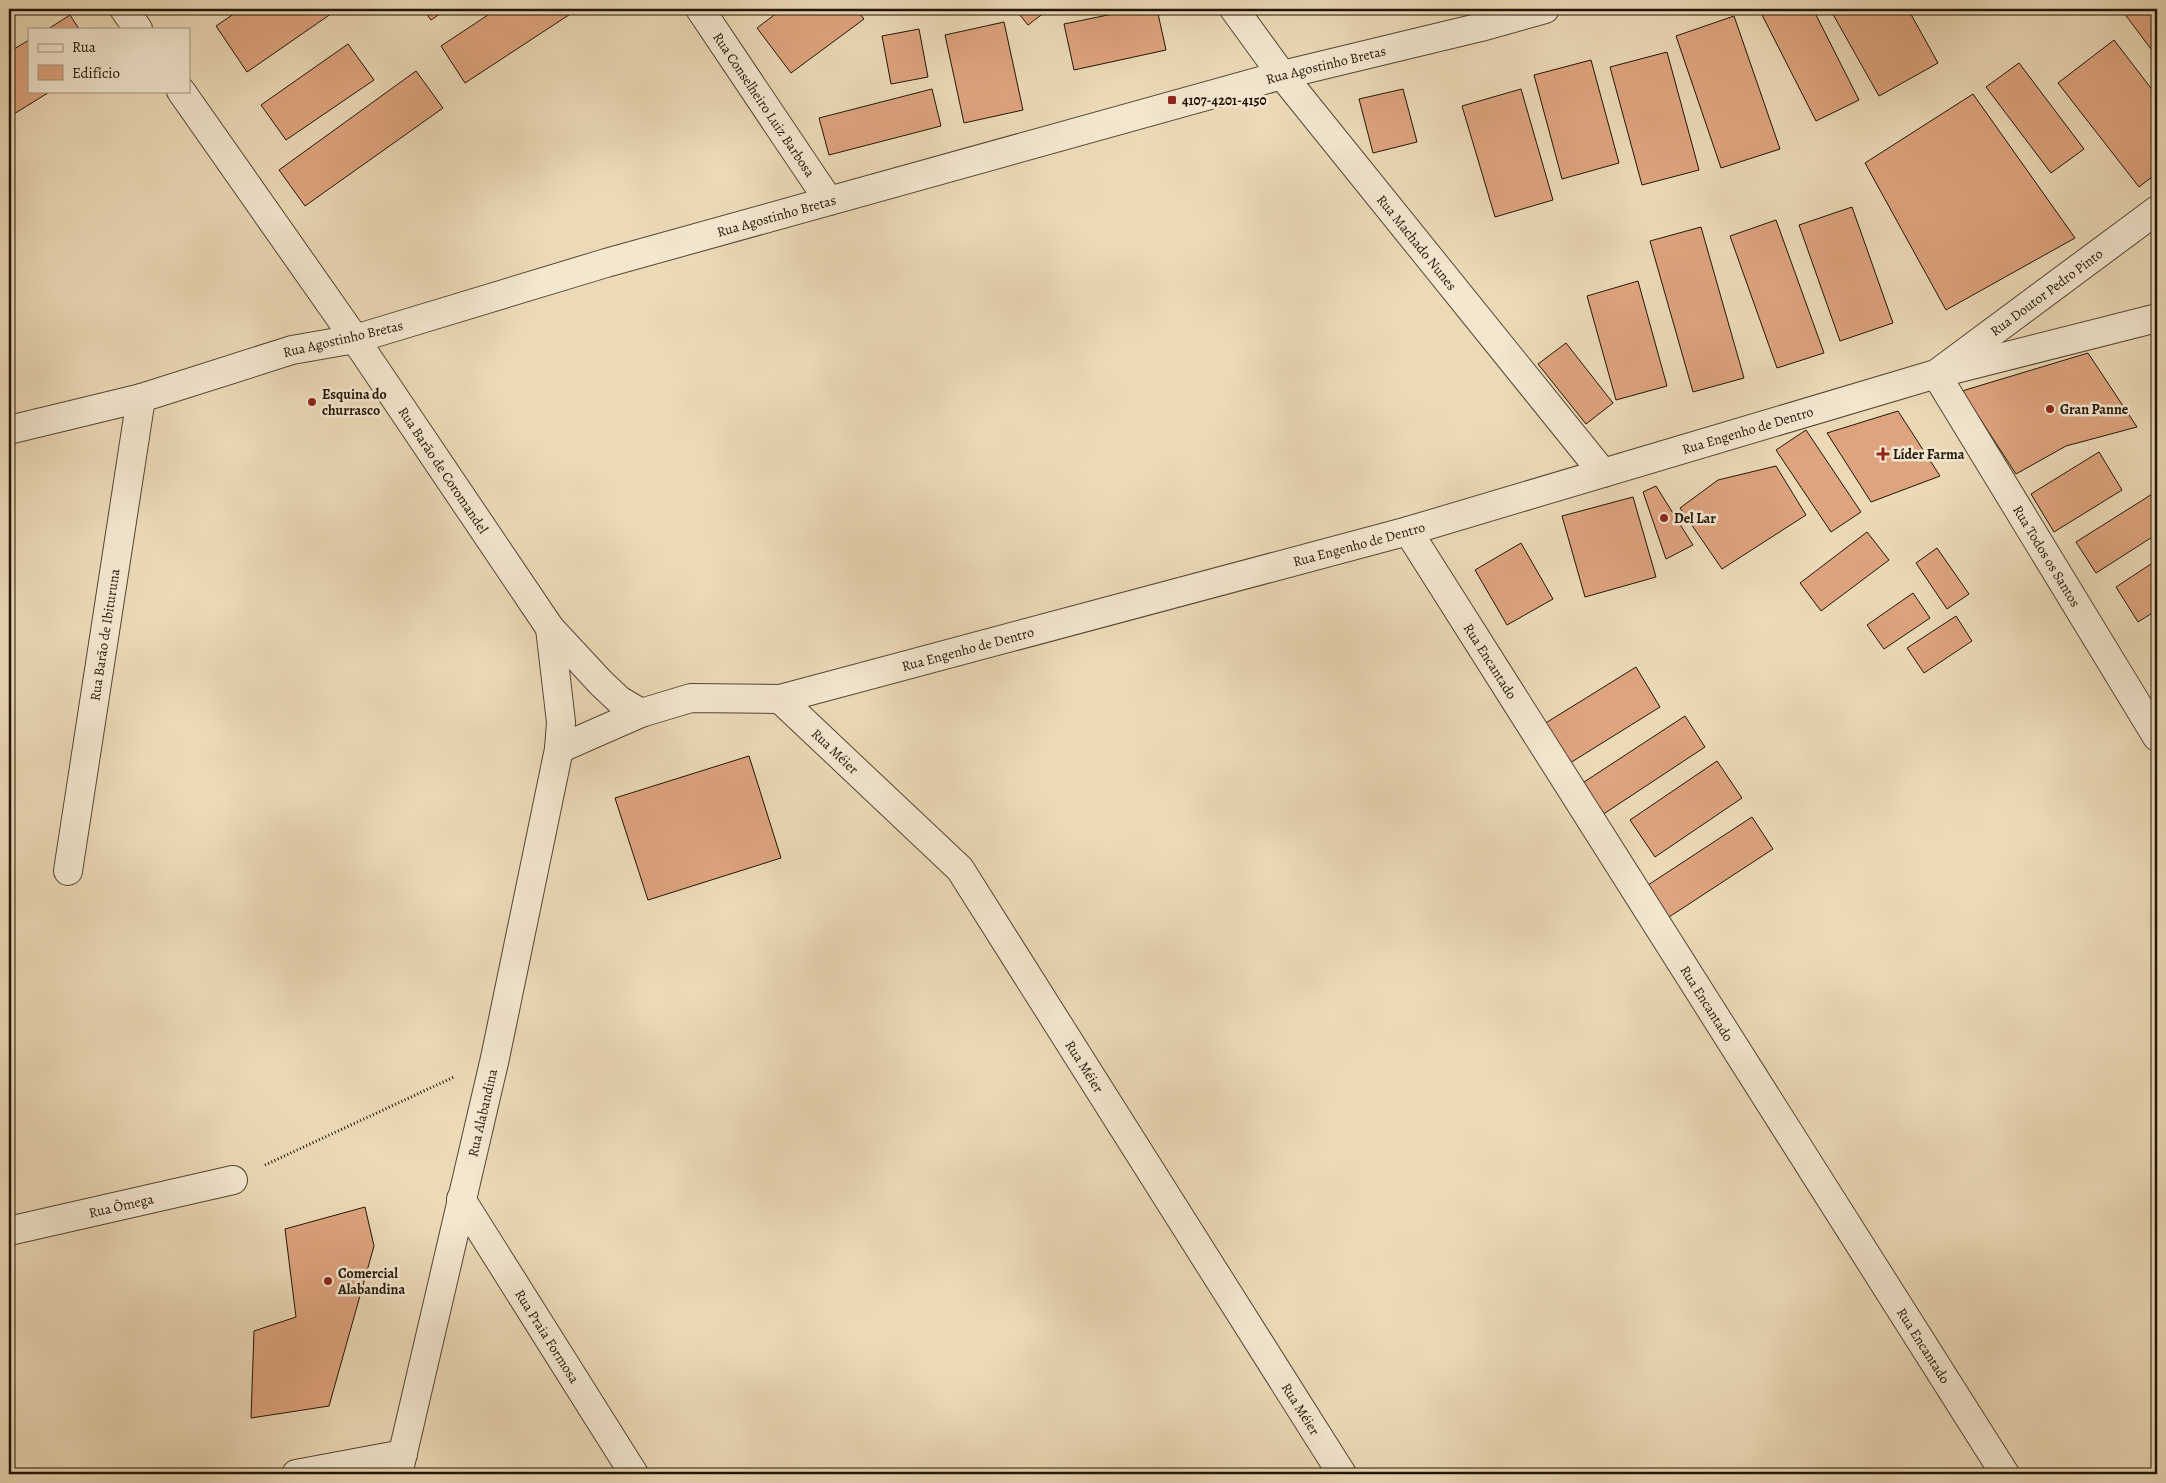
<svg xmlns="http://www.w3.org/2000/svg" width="2166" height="1483" font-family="Alegreya,serif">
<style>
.building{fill:#dea47f;stroke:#211507}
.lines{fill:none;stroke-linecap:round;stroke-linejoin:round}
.minor-casing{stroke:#544633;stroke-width:30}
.tertiary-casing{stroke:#544633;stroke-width:30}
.path{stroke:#211507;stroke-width:3;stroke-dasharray:1 2.5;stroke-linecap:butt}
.minor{stroke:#f3e7d0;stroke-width:28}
.tertiary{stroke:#f3e7d0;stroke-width:28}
.poi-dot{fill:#8f2418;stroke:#f3e7d0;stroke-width:2}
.labels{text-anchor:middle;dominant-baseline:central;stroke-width:5;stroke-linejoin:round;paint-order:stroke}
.street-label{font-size:14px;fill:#211507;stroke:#f3e7d0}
.poi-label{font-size:14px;font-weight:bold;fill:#211507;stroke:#f3e7d0;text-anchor:start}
</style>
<rect width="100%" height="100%" fill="#ecdab7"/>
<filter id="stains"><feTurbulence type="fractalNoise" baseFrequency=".004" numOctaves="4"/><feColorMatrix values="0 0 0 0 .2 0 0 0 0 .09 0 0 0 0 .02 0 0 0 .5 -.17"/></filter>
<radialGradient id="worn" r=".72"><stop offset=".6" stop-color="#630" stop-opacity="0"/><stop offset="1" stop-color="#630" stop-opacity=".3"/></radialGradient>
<g class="building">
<path d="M241 9H338L247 72 216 26Z"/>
<path d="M423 9H447L431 20Z"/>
<path d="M497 9H578L465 83 441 46Z"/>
<path d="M782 9H856L864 19 791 73 757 28Z"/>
<path d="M1015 9H1049L1028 25Z"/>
<path d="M1137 9H1157L1166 50 1074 70 1064 24Z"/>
<path d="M1759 9H1813L1859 100 1816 121Z"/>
<path d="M1830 9H1908L1938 63 1879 96Z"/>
<path d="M2121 9H2157V57Z"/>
<path d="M70 15 79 29H48Z"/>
<path d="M1734 16 1780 149 1721 168 1676 36Z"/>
<path d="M1004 22 1023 110 964 123 945 35Z"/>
<path d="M919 29 928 77 891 84 882 36Z"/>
<path d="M29 40V91H51L9 117V52Z"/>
<path d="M2114 40 2157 96V173L2139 187 2058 83Z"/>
<path d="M348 44 374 80 286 140 261 105Z"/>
<path d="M1667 52 1699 170 1642 185 1610 67Z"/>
<path d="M1591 60 1619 163 1562 179 1534 75Z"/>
<path d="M2019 63 2084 149 2051 173 1986 87Z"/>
<path d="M416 71 443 108 305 206 279 170Z"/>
<path d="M932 89 941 126 829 155 819 118Z"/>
<path d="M1403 89 1417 142 1373 153 1359 99Z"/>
<path d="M1521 89 1553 200 1495 217 1462 106Z"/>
<path d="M1973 94 2075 238 1946 310 1865 163Z"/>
<path d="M1852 207 1893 323 1840 341 1799 225Z"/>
<path d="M1776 220 1824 353 1777 368 1730 236Z"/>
<path d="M1701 227 1744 378 1693 392 1650 241Z"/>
<path d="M1638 281 1667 386 1616 400 1587 296Z"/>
<path d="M1566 343 1613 403 1586 424 1538 364Z"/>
<path d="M2088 353 2137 427 2066 446 2016 474 1962 391Z"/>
<path d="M1898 411 1940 476 1871 502 1827 433Z"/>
<path d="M1806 430 1861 512 1831 532 1776 450Z"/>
<path d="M2099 452 2122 490 2054 532 2031 494Z"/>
<path d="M1776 466 1806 515 1722 569 1680 508 1718 480Z"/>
<path d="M1656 486 1693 545 1666 559 1643 492Z"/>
<path d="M2157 491V534L2096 573 2076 542Z"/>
<path d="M1633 497 1656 577 1585 597 1562 516Z"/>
<path d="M1867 532 1889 560 1821 611 1800 583Z"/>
<path d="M1521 543 1553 599 1507 625 1475 570Z"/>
<path d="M1937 548 1969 594 1947 609 1916 563Z"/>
<path d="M2157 560V610L2138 622 2116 587Z"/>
<path d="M1913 593 1930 618 1884 649 1867 625Z"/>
<path d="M1956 616 1972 641 1924 673 1907 648Z"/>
<path d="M1636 667 1660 707 1562 768 1536 729Z"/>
<path d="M1685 716 1705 747 1602 815 1581 784Z"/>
<path d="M749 756 781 858 648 900 615 798Z"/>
<path d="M1717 761 1742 798 1655 857 1630 820Z"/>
<path d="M1752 817 1773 849 1666 919 1645 887Z"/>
<path d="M365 1207 374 1246 329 1406 251 1418 254 1331 296 1317 285 1229Z"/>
</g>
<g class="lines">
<g class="minor-casing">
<g id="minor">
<path d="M1234 9 1282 75"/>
<path id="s1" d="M2157 318 1936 374 2157 737"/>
<path d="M9 430 141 398 292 350 355 339"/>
<path id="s2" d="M1408 531 2005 1474"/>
<path id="s3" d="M780 699 960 869 1342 1474"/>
<path id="s4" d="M68 871 141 398"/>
<path id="s5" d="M461 1199 634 1474"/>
<path id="s6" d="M9 1231 233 1180"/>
<path d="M296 1474 403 1454"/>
</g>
</g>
<g class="tertiary-casing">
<g id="tertiary">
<path d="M124 9 138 29"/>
<path id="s7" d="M700 9 829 201"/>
<path id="s8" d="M1282 75 1603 473"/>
<path id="s9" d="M181 91 355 339 550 628 601 683 619 700 641 713"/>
<path id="s10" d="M355 339 606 263 1282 75 1481 27 1545 9"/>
<path id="s11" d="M559 749 641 713 691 698 780 699 1408 531 1936 374 2157 210"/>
<path id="s12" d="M398 1474 495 1058 559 749 561 722 550 628"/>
</g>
</g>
<path class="path" d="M265 1165 454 1077"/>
<use href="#minor" class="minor"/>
<use href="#tertiary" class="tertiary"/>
</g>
<g class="poi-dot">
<rect x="1167" y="95" width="10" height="10" rx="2.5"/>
<circle cx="312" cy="402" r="5"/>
<circle cx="2050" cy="409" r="5"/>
<path d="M1880.5 446.5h5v5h5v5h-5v5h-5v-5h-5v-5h5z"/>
<circle cx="1664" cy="518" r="5"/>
<circle cx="328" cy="1281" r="5"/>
</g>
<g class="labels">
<g class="street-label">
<text stroke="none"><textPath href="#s10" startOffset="1009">Rua Agostinho Bretas</textPath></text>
<text stroke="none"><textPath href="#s7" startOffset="115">Rua Conselheiro Luiz Barbosa</textPath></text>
<text stroke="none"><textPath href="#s10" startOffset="439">Rua Agostinho Bretas</textPath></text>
<text stroke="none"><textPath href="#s8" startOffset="215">Rua Machado Nunes</textPath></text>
<text stroke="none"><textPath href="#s11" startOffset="1569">Rua Doutor Pedro Pinto</textPath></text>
<text transform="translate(343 339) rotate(-13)">Rua Agostinho Bretas</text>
<text stroke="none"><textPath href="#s11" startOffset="1235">Rua Engenho de Dentro</textPath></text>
<text stroke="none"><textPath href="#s9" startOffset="461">Rua Barão de Coromandel</textPath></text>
<text stroke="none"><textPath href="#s11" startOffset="830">Rua Engenho de Dentro</textPath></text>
<text stroke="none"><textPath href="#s1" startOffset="441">Rua Todos os Santos</textPath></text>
<text stroke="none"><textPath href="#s4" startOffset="239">Rua Barão de Ibituruna</textPath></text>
<text stroke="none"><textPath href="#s11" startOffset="425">Rua Engenho de Dentro</textPath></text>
<text stroke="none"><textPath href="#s2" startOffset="154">Rua Encantado</textPath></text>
<text stroke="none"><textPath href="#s3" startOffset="76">Rua Méier</textPath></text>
<text stroke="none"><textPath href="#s2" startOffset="559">Rua Encantado</textPath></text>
<text stroke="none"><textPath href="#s3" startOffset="481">Rua Méier</textPath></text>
<text stroke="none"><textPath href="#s12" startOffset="371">Rua Alabandina</textPath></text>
<text stroke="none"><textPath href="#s6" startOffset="115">Rua Ômega</textPath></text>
<text stroke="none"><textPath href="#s5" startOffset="162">Rua Praia Formosa</textPath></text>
<text stroke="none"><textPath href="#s2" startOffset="964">Rua Encantado</textPath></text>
<text stroke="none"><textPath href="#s3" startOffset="886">Rua Méier</textPath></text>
</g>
<g class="poi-label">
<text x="1182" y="100">4107-4201-4150</text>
<text x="322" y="394">Esquina do<tspan x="322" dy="16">churrasco</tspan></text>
<text x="2060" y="409">Gran Panne</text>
<text x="1893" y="454">Líder Farma</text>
<text x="1674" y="518">Del Lar</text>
<text x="338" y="1273">Comercial<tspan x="338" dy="16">Alabandina</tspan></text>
</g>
</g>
<rect width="2166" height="1483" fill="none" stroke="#ecdab7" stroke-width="30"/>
<rect x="10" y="10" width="2146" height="1463" fill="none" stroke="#211507" stroke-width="2.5"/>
<rect x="15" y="15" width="2136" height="1453" fill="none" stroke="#211507"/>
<rect x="28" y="28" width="162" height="65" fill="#f3e7d0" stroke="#9f9380"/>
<rect x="38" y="44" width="25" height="8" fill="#f3e7d0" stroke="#9f9380"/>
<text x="72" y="52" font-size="15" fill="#211507">Rua</text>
<rect x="38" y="65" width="25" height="15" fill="#dea47f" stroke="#9f9380"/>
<text x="72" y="78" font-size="15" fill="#211507">Edifício</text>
<rect width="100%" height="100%" filter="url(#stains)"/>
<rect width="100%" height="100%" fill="url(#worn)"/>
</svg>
